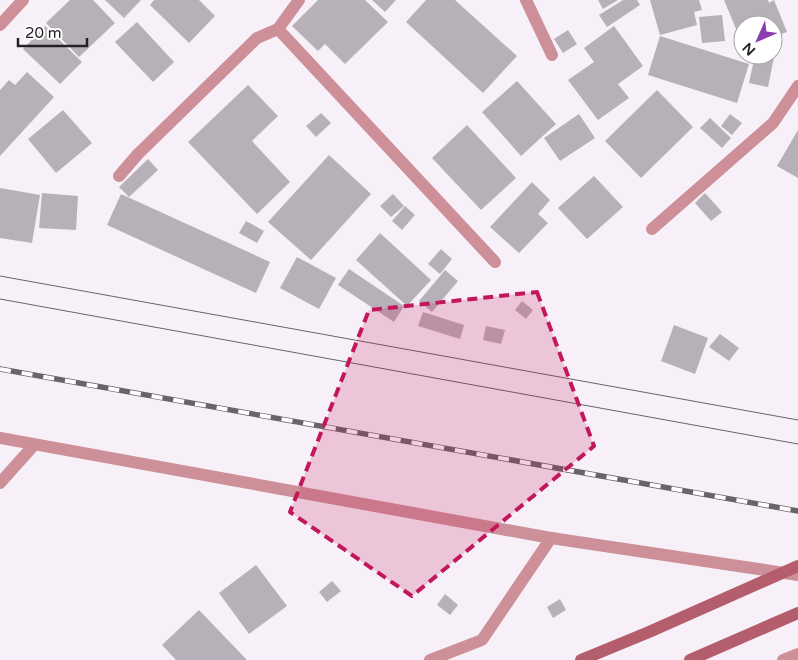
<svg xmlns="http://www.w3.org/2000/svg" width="798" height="660" font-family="'Varela Round',sans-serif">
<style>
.building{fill:#b8b0b8}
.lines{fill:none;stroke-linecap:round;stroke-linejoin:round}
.minor{stroke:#cd9098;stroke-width:12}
.secondary{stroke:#b45e6d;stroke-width:12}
.tram{stroke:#696469;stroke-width:1}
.rail-casing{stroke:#696469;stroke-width:5.5}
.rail{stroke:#fff;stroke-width:4;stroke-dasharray:11;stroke-linecap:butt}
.secondary-bridge{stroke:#b45e6d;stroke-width:12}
.marked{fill:#c2185b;fill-opacity:0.2;stroke:#c2185b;stroke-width:4;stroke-dasharray:10 6;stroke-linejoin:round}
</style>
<rect width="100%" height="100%" fill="#f7f0f8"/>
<g class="building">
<path d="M70 0H93L115 23 79 57 46 23Z"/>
<path d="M105 0H141L124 18Z"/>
<path d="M154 0H199L215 16 189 43 150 5Z"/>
<path d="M318 0H365L388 22 345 64 325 44 318 51 292 26Z"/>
<path d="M372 0H396L385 12Z"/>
<path d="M426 0H455L517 56 483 93 406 22Z"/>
<path d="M598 0H618L603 9Z"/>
<path d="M623 0H637L640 5 607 27 599 15Z"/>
<path d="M650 0H699L702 10 694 12 697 25 660 35Z"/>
<path d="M724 0H768L769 3 774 0 787 32 773 37V25H743V46Z"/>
<path d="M722 15 725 41 702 43 699 17Z"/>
<path d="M137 22 174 62 153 82 115 42Z"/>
<path d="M45 26 82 62 60 84 23 49Z"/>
<path d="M614 26 643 66 618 84 629 98 598 120 568 80 594 62 584 48Z"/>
<path d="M568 30 577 44 563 53 554 39Z"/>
<path d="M660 36 749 64 737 103 648 75Z"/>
<path d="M755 55 774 57 768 87 749 83Z"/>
<path d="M27 72 54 97 0 156V90L9 80 15 85Z"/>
<path d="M517 81 556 124 521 156 482 112Z"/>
<path d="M248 85 278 116 252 141 290 182 257 214 188 142Z"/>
<path d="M657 90 693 127 641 178 605 141Z"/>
<path d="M63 110 92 143 56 173 28 139Z"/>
<path d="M321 113 331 123 316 137 306 126Z"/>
<path d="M579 114 595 138 560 161 544 138Z"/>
<path d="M730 114 742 123 732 135 721 126Z"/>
<path d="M710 118 731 138 722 148 700 128Z"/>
<path d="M467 125 516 178 481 210 432 158Z"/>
<path d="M798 130V178L777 166Z"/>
<path d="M329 155 371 194 311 260 268 222Z"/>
<path d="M148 159 158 170 129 197 119 187Z"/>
<path d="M594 176 623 207 587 239 558 208Z"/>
<path d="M532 182 550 200 538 214 548 223 519 253 490 227Z"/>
<path d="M0 188 40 195 32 243 0 238Z"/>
<path d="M42 193 78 196 76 230 39 228Z"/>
<path d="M705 193 722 212 711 221 695 203Z"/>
<path d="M121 194 270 262 256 293 107 225Z"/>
<path d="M393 194 404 206 391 217 380 206Z"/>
<path d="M405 206 415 215 402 230 392 221Z"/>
<path d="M246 221 264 231 257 243 239 233Z"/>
<path d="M380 233 431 280 407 306 356 260Z"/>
<path d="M441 249 452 259 440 274 428 264Z"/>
<path d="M297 257 336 278 319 309 280 288Z"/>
<path d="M349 269 404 306 394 322 338 285Z"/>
<path d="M445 270 458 281 432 312 419 301Z"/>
<path d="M522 301 533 310 526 319 515 310Z"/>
<path d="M423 312 464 325 460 339 418 326Z"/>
<path d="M674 325 708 338 695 374 661 361Z"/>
<path d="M486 326 505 330 501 344 483 340Z"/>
<path d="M720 334 739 348 729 361 709 347Z"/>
<path d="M256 565 287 606 249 634 219 593Z"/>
<path d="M332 581 341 591 327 602 319 592Z"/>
<path d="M445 594 458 605 450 615 437 605Z"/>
<path d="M560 599 566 610 553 618 547 607Z"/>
<path d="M199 610 247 660H176L162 645Z"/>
</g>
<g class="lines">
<g class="minor">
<path d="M526 0 552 55"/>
<path d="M0 25 23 0"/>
<path d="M278 29 495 262"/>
<path d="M119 176 138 154 257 38 278 29 299 0"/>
<path d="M652 229 773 123 798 86"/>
<path d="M0 438 551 538 482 640 430 660"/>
<path d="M0 483 34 445"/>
<path d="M551 538 798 575"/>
<path d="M783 660 798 654"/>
</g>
<path class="secondary" d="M690 660 798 613"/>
<g class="tram">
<path d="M0 276 798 420"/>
<path d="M0 299 798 444"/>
</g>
<g class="rail-casing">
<path id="rail" d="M0 369 798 511"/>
</g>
<use href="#rail" class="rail"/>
<path class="secondary-bridge" d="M581 660 649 632 798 566"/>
</g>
<path class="marked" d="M537 292 594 446 412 596 290 512 369 310Z"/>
<g transform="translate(758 40) rotate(225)"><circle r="24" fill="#ffffff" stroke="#a7a6a7"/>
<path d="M0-4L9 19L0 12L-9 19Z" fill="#893dae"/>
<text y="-8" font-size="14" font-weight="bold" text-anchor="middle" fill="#242124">N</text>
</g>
<path d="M18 38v8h69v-8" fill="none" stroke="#242124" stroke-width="2.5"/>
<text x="25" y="38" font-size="15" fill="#242124" stroke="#ffffff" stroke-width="4" paint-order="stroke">20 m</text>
</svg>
